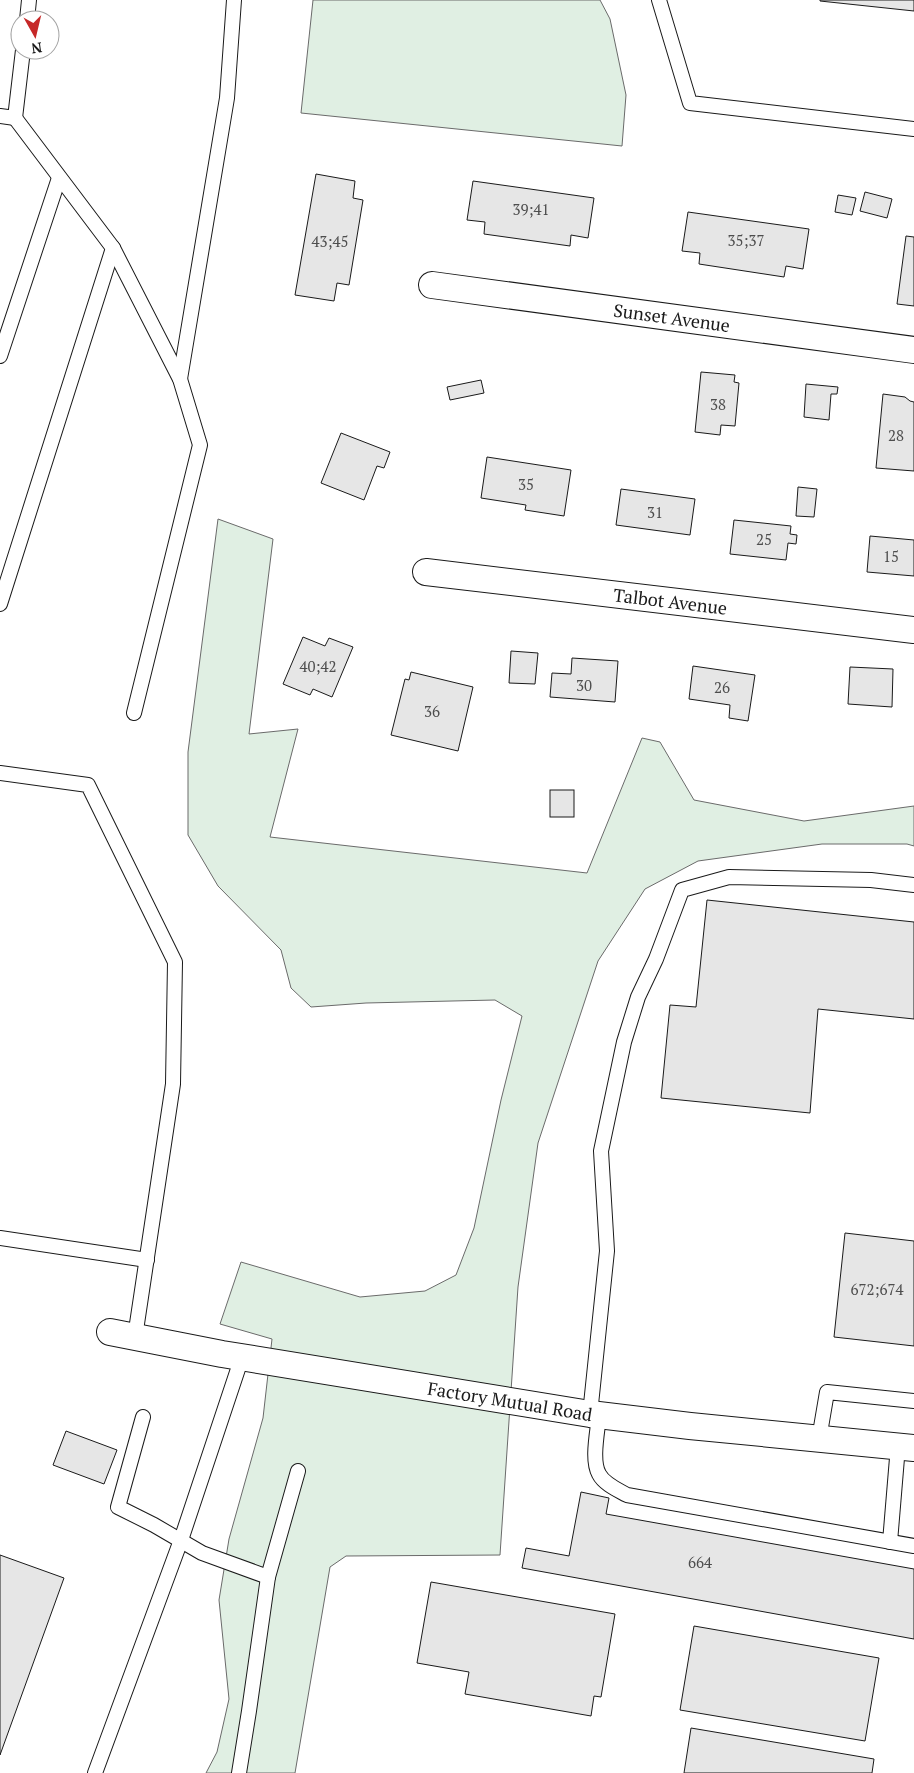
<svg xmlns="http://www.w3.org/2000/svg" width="914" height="1773" font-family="'PT Serif',serif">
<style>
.green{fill:#e0efe3;stroke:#6a6a6a}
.building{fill:#e6e6e6;stroke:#1a1a1a}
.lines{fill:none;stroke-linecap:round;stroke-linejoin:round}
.service-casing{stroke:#1a1a1a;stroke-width:16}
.minor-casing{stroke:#1a1a1a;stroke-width:28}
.service{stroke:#fff;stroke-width:14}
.minor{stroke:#fff;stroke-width:26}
.labels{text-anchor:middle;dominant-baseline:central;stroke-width:4;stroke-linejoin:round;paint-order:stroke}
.number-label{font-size:15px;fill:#4d4d4d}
.street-label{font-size:18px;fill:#1a1a1a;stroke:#fff}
</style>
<rect width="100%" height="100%" fill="#fff"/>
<g class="green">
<path d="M313 0H600L610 19 626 95 622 146 301 113Z"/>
<path d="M218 519 273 539 249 734 298 729 270 837 587 873 642 738 660 742 694 800 804 821 914 806V846L907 844H822L698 861 645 889 598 961 538 1143 518 1287 500 1555 346 1556 330 1567 295 1773H206L217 1752 229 1699 219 1600 229 1539 263 1418 272 1339 220 1324 241 1262 360 1297 425 1291 456 1275 474 1228 501 1100 522 1016 495 1000 366 1003 311 1007 291 988 281 950 218 886 188 835V752Z"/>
</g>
<g class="building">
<path d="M820 0H914V11L820 1Z"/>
<path d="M316 174 355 181 353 198 363 200 349 285 337 283 334 301 295 295Z"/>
<path d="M473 181 594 198 588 238 571 235 570 246 484 234 485 222 467 220Z"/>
<path d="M865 192 892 199 887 218 860 211Z"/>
<path d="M838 195 856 198 852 215 835 212Z"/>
<path d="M688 212 809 229 803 269 786 266 784 277 699 264 700 253 682 251Z"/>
<path d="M906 236 914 237V306L897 304Z"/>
<path d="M701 372 735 375 734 382 739 383 735 426 721 425 720 435 695 432Z"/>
<path d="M481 380 484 393 450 400 447 387Z"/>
<path d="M806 384 838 387 837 394H831L829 420 804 417Z"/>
<path d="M883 394 905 397 910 401 914 402V471L876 468Z"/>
<path d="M341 433 390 452 384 468 377 466 364 500 321 483Z"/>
<path d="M487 457 571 470 564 516 525 510 526 505 481 498Z"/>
<path d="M798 487 817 489 814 517 796 516Z"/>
<path d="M621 489 695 499 690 535 616 525Z"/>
<path d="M734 520 791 526 790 534 797 535 796 544 788 543 786 560 730 554Z"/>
<path d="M870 536 914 540V576L867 572Z"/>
<path d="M303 637 325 646 329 638 353 647 332 697 313 689 310 695 283 684Z"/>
<path d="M511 651 538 653 535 684 509 683Z"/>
<path d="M572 658 618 661 615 702 550 697 552 673 571 674Z"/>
<path d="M693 666 755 675 748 721 729 718 730 705 689 699Z"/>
<path d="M850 667 893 669 892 707 848 704Z"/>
<path d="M411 672 473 687 458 751 391 735 405 679 409 680Z"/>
<rect x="550" y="790" width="24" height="27"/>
<path d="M707 900 914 922V1019L818 1009 810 1113 661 1098 670 1005 696 1007Z"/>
<path d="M845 1233 914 1241V1346L834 1337Z"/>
<path d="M66 1431 117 1450 104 1484 53 1465Z"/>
<path d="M581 1492 609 1498 606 1514 914 1569V1639L522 1568 526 1548 569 1556Z"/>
<path d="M0 1555 64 1578 0 1755Z"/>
<path d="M431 1582 615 1614 601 1697 594 1696 591 1716 465 1694 469 1672 417 1663Z"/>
<path d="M694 1626 879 1658 865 1741 680 1710Z"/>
<path d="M691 1728 874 1759 872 1773H684Z"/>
</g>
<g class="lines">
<g class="service-casing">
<g id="service">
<path d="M659 0 690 103 914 129"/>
<path d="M27 20 29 0"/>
<path d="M0 116 15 118 23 50"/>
<path d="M15 118 113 248 180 379 200 445 134 713"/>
<path d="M0 356 59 178"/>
<path d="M180 379 227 98 234 0"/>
<path d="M0 604 113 248"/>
<path d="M0 773 88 785 175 962 173 1084 135 1337"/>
<path d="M0 1238 147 1260"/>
<path d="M590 1414 607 1251 601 1151 624 1042 638 997 656 959 682 890 729 877 871 880 914 885"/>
<path d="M599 1415C598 1430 591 1460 599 1474 604 1484 618 1490 627 1495L914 1546"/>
<path d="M143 1417 118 1507 154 1525 202 1553 268 1577 298 1471"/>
<path d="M819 1439 827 1392 914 1401"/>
<path d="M890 1542 898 1446"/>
<path d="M95 1773 181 1540 242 1357"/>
<path d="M239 1773 249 1711 268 1577"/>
</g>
</g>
<g class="minor-casing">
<g id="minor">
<path id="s1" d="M432 285 914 350"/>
<path id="s2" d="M426 572 914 630"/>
<path id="s3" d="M110 1332 222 1354 590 1414 690 1426 914 1448"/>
</g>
</g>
<use href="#service" class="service"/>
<use href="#minor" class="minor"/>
</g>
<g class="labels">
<g class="number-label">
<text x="531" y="209">39;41</text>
<text x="746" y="240">35;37</text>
<text x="330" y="241">43;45</text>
<text x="718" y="404">38</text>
<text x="896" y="435">28</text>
<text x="526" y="484">35</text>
<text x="655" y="512">31</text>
<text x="764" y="539">25</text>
<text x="891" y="556">15</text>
<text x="318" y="666">40;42</text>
<text x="584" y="685">30</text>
<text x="722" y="687">26</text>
<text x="432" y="711">36</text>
<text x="877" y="1289">672;674</text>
<text x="700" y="1562">664</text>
</g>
<g class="street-label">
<text stroke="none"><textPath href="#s1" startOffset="242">Sunset Avenue</textPath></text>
<text stroke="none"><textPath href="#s2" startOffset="246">Talbot Avenue</textPath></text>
<text stroke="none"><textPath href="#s3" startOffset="406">Factory Mutual Road</textPath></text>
</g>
</g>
<g transform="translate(35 35) rotate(172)"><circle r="24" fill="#ffffff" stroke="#a3a3a3"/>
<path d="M0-4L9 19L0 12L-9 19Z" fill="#c62828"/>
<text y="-8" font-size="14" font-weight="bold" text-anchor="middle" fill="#1a1a1a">N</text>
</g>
</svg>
